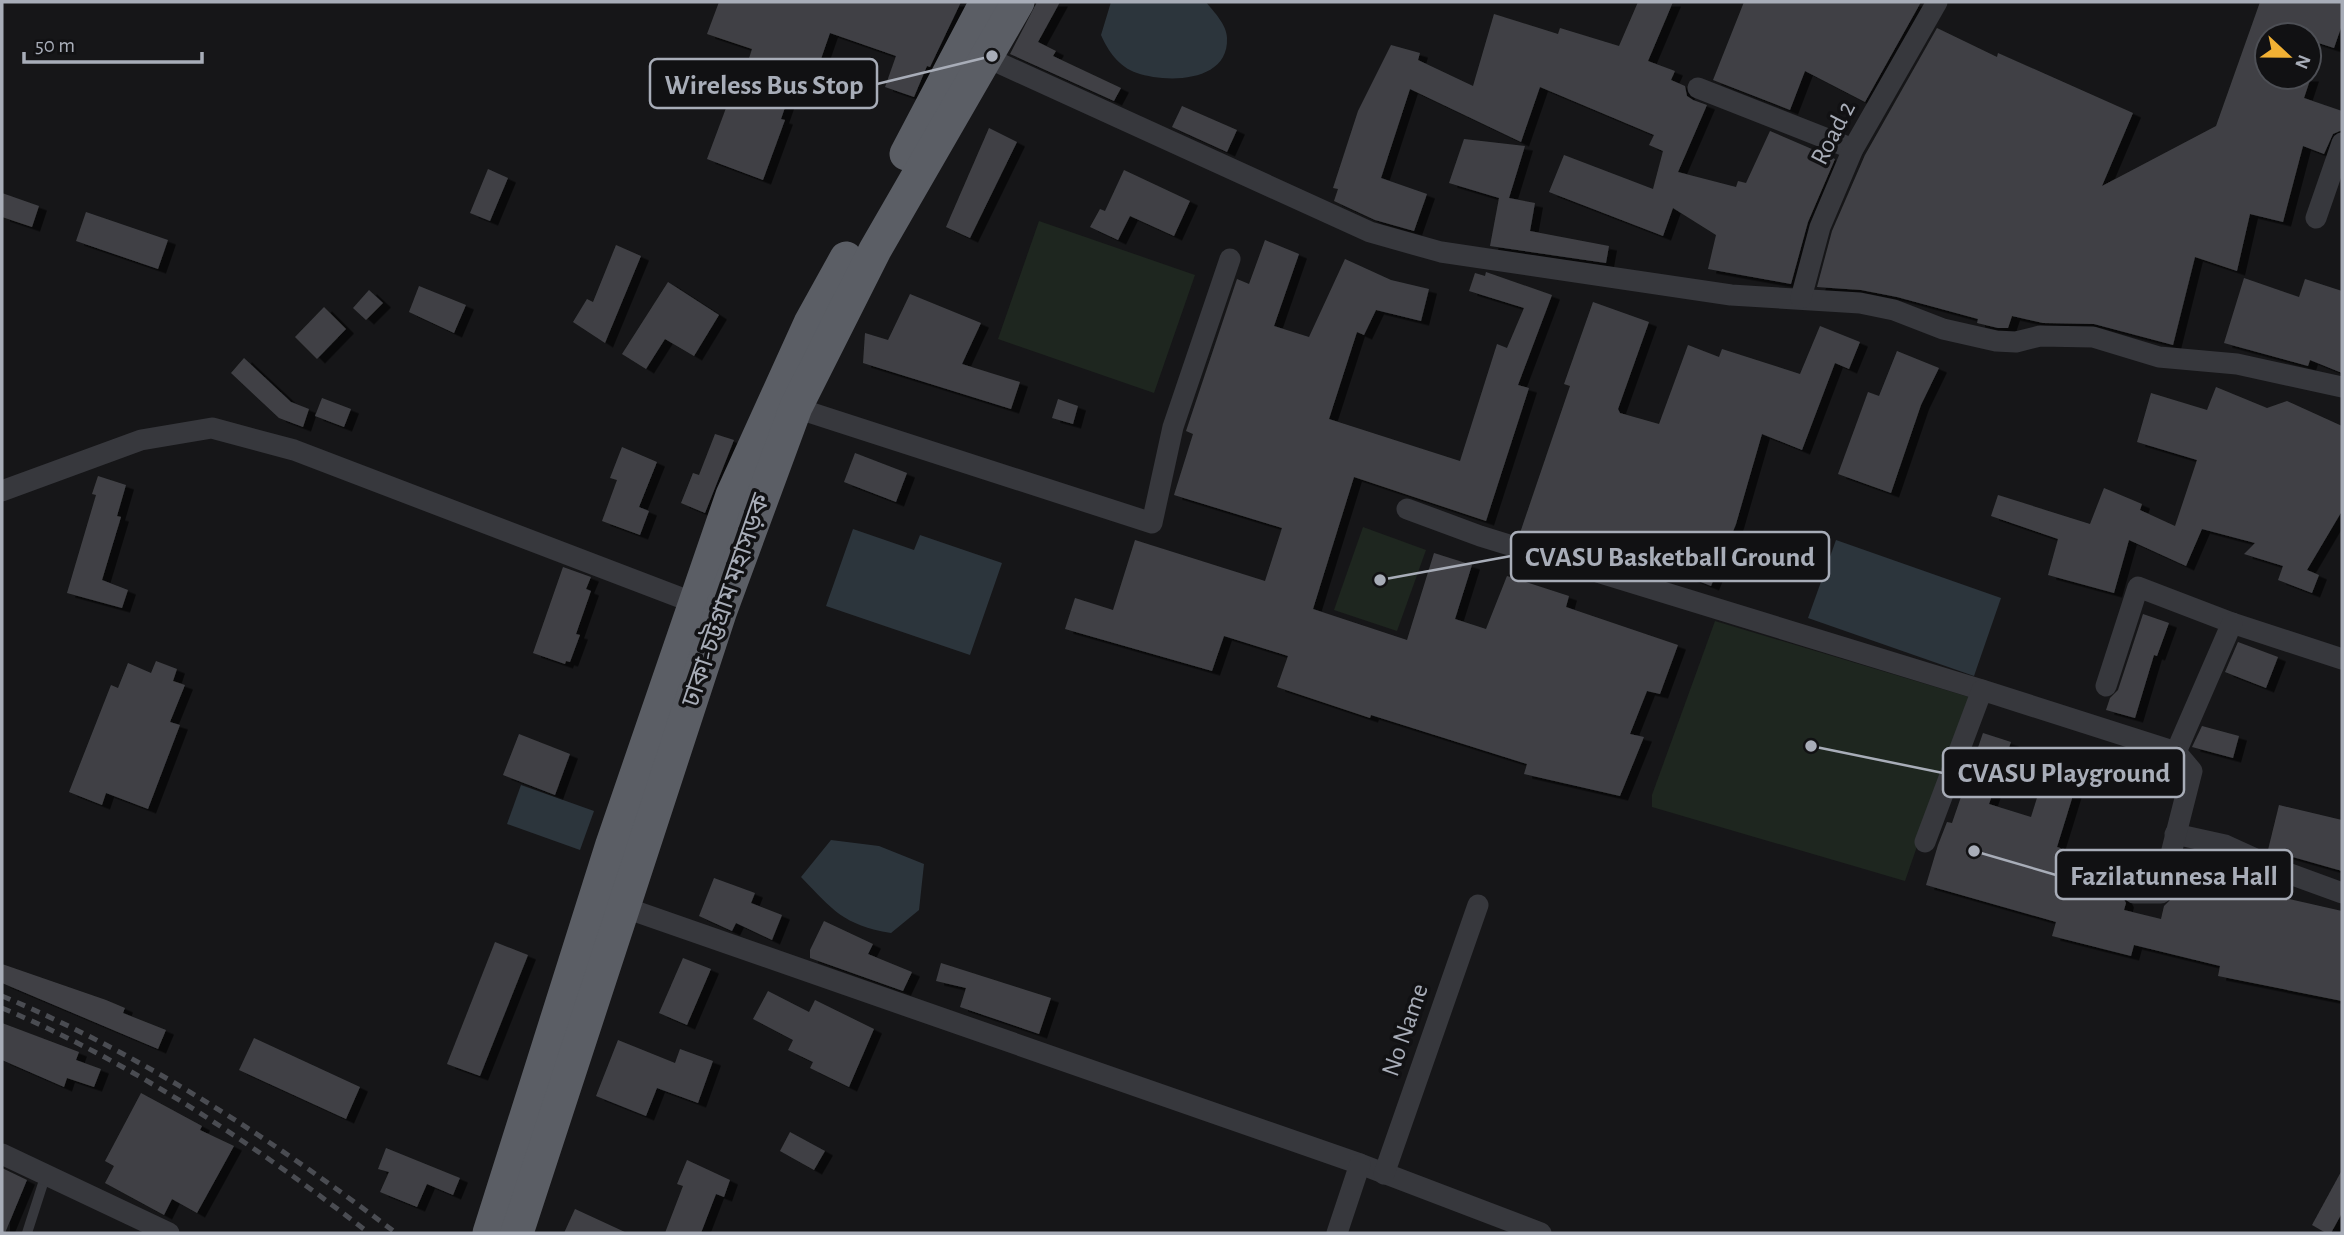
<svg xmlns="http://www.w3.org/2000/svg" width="2344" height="1235" font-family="'Alegreya Sans','Noto Sans Bengali',sans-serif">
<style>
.green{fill:#1e261f}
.water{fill:#2c353c}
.building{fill:#404145;filter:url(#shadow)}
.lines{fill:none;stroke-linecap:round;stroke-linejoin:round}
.service{stroke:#37383d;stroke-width:10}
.minor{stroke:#37383d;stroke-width:21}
.trunk{stroke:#5b5e65;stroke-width:33}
.rail{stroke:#4a4c52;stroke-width:5;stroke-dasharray:9 7;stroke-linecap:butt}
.labels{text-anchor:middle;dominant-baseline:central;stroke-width:7;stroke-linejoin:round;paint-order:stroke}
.street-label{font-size:26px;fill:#a8adb8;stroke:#111113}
.leader{fill:none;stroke:#a8adb8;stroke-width:2.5}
.callout-dot{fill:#a8adb8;stroke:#111113;stroke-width:2.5}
.callout{fill:#111113;stroke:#a8adb8;stroke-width:2.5}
.callout-label{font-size:28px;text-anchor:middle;font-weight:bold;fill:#a8adb8}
</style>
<defs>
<filter id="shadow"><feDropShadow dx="8" dy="4.5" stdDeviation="0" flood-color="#0009"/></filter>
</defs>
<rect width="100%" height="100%" fill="#161618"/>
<g class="green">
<path d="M1039 221 1195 275 1154 393 998 339Z"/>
<path d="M1363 527 1426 550 1397 631 1334 610Z"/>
<path d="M1715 621 1969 697 1905 881 1652 807V795Z"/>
</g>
<g class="water">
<path d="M1111 2H1206C1214 12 1227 25 1227 38 1229 83 1166 83 1137 73 1119 67 1108 51 1101 35Z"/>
<path d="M853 529 914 550 920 535 1002 563 970 655 826 606Z"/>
<path d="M1836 540 2001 598 1974 676 1808 618Z"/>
<path d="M521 785 594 811 580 850 507 824Z"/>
<path d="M831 840 879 846 924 864 919 910 891 933C843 925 833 910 801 877Z"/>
</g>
<g class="building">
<path d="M719 2H961L930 67 927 66 914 97 885 87 896 56 830 33 813 82 796 76 781 119 785 120 763 180 707 159 729 100 735 102 752 49 707 34Z"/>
<path d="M1037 2H1060L1038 42 1056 51 1053 56 1121 88 1114 101 1010 54Z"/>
<path d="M1638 2H1673L1648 61 1675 71 1671 80 1685 86 1687 96 1693 100 1707 105 1678 172 1736 187 1738 181 1746 183 1770 131 1835 159 1808 222 1791 284 1708 269 1716 235 1673 208 1663 236 1549 192 1564 155 1653 189 1663 151 1649 145 1654 135 1540 87 1521 142 1410 89 1381 178 1427 194 1414 231 1375 220 1334 201 1338 189 1333 188 1358 111 1391 45 1420 53 1418 60 1473 86 1494 14 1558 34 1560 28 1619 46Z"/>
<path d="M1744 2H1921L1865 102 1805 71 1790 110 1713 80Z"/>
<path d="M2260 2H2342V25L2334 48 2309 40V35H2267V77H2311L2304 98 2342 111V130L2333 134 2324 154 2303 146 2283 222 2250 214 2237 271 2195 257 2173 345 2094 324 2043 323 2012 316 2008 328H1998L1977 323 1978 319 1897 297 1861 290 1817 287 1832 231 1865 155 1937 28 1997 57 1998 53 2133 113 2102 186 2216 126Z"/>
<path d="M1182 106 1237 130 1227 152 1172 127Z"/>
<path d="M989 128 1017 142 970 238 946 227Z"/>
<path d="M1464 139 1525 146 1509 198 1535 203 1530 231 1609 246 1606 263 1490 246 1499 198 1449 183Z"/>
<path d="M488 169 508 178 490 221 470 213Z"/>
<path d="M1124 170 1190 201 1174 236 1130 216 1118 240 1090 227 1100 209 1105 211Z"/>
<path d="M2 193 39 206 32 227 2 217Z"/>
<path d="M86 212 168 240 158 269 76 241Z"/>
<path d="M1265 240 1299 254 1274 326 1309 337 1345 259 1391 280 1429 289 1421 321 1376 310 1364 335 1357 332 1329 419 1460 461 1497 344 1507 348 1524 308 1469 291 1475 273 1485 276 1486 272 1552 295 1518 385 1529 388 1486 521 1354 477 1313 609 1407 640 1434 553 1472 565 1455 619 1486 629 1507 576 1569 596 1566 607 1678 645 1660 694 1647 691 1630 734 1644 737 1620 796 1524 774 1527 764 1371 715 1370 718 1277 687 1288 656 1224 636 1212 671 1065 629 1075 598 1113 610 1135 540 1265 581 1282 528 1174 495 1193 434 1186 431 1237 279 1249 284Z"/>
<path d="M616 245 641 256 605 343 573 322 587 299 593 302Z"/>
<path d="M2244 278 2299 297 2305 279 2342 291V373L2310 360 2308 366 2224 343Z"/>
<path d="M668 282 719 315 694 356 665 339 646 369 622 354Z"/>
<path d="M419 286 466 305 454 333 409 312Z"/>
<path d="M369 290 383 303 366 320 353 308Z"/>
<path d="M910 294 981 323 962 364 1020 382 1011 409 863 363 865 333 888 340Z"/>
<path d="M1593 302 1649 322 1618 409 1620 413 1659 424 1688 345 1719 357 1722 349 1800 374 1820 326 1860 342 1849 369 1835 363 1802 450 1762 434 1736 524 1711 586 1656 564 1654 570 1574 546 1573 551 1520 533 1570 386 1564 384Z"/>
<path d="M324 307 346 329 317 359 295 337Z"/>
<path d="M1897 351 1939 368 1921 405 1891 493 1838 474 1868 392 1879 396Z"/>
<path d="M244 358 291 402 309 409 303 427 279 418 231 373Z"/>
<path d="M2216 387 2267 408 2287 401 2342 426V511L2307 570 2319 575 2312 593 2278 580 2283 566 2244 554 2255 543 2202 529 2186 566 2129 540 2114 593 2048 575 2058 539 1991 516 1998 495 2090 524 2104 488 2142 504 2140 510 2175 526 2197 460 2137 442 2151 393 2207 410Z"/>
<path d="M322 398 351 409 344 427 315 416Z"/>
<path d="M1058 399 1078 406 1073 424 1052 418Z"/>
<path d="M715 434 734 440 705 513 681 503 693 473 699 475Z"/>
<path d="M622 447 657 462 639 507 649 511 640 535 602 521 617 480 610 478Z"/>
<path d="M855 453 907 473 896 502 844 482Z"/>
<path d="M98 476 126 485 117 516 121 517 102 580 128 590 122 608 67 593 96 495 92 494Z"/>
<path d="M563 567 591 577 586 589 591 591 576 634 580 635 570 662 566 661 565 664 533 653Z"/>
<path d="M2143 614 2169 623 2157 656 2154 655 2135 718 2106 710 2110 698 2118 690Z"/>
<path d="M2238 642 2278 657 2266 688 2225 672Z"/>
<path d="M156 661 177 669 173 681 185 685 170 722 180 725 148 809 106 793 102 805 69 792 111 685 118 688 128 663 151 673Z"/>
<path d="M2202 726 2239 736 2233 758 2192 747Z"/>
<path d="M1983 733 2011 742 1989 804 2031 817 2051 753 2083 763 2057 847 2136 871 2133 880 2122 887 2121 894 2126 903 2124 910 2161 919 2164 906 2174 896 2184 855 2211 861 2209 871 2274 886 2272 895 2342 911V1001L2218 976 2220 966 2134 945 2131 956 2052 936 2056 922 1926 885 1938 845 1947 822 1952 823Z"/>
<path d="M519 734 570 754 555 795 503 775Z"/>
<path d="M2279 805 2342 820V871L2268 850Z"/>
<path d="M714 878 755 893 751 903 782 915 772 940 736 923 732 931 699 916Z"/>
<path d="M824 921 873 944 868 954 912 972 903 991 810 958V950Z"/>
<path d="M495 942 528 955 480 1076 447 1064Z"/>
<path d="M683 958 711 969 687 1025 659 1013Z"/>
<path d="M941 963 1051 998 1039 1034 960 1007 966 988 936 981Z"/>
<path d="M2 964 106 1000 125 1008 123 1013 166 1030 158 1049 2 983Z"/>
<path d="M768 991 809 1012 815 1000 874 1029 849 1087 810 1068 813 1062 788 1050 793 1040 753 1019Z"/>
<path d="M2 1023 79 1052 76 1060 101 1069 94 1087 67 1078 64 1087 2 1060Z"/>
<path d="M254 1038 360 1087 346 1119 239 1070Z"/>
<path d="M618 1040 675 1063 680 1049 713 1061 698 1103 657 1088 646 1116 596 1096Z"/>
<path d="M141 1093 202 1126 200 1130 234 1146 197 1213 172 1199 164 1215 105 1183 114 1166 105 1161Z"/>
<path d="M790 1132 825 1151 814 1170 780 1151Z"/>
<path d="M386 1148 460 1178 453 1195 427 1184 417 1207 380 1192 389 1172 378 1169Z"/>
<path d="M687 1160 730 1180 724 1197 716 1194 701 1233H665L683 1186 677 1184Z"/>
<path d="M2 1168 27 1180 5 1233H2Z"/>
<path d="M2342 1170V1213L2331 1233H2326L2312 1225Z"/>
<path d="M575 1209 627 1233H564Z"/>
</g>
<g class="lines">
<path class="service" d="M27 1233 46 1174"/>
<g class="minor">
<path d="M988 58 1370 232 1441 252 1731 295 1860 303 1894 310 1943 329 1996 341 2016 342 2040 336 2093 337 2159 357 2237 364 2342 387"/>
<path d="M1698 88 1853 149"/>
<path d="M2316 218 2342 143"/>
<path d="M1801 298 1820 227 1853 149 1937 2"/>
<path d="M787 405 1152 523 1173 427 1230 259"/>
<path d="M2 491 141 440 212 428 294 450 705 607"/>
<path d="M1407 509 1480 536 1982 690"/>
<path d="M2106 686 2138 587 2232 623 2342 659"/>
<path d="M2176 752 2232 623"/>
<path d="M2175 834 2225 845 2282 871 2342 893"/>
<path d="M1925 842 1982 690 2176 752 2192 771 2161 893H2134"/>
<path d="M623 907 1360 1164 1541 1233"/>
<path d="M2 1154 169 1233"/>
<path d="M1384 1174 1478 905"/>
<path d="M1337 1233 1360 1164"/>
</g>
<g class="trunk">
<path d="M906 154 986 2"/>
<path d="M489 1233 612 844 732 495 810 323 846 258"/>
<path d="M517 1233 720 613 796 407 875 250 1018 2"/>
</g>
<g class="rail">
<path d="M2 996C145 1056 273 1140 396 1233"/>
<path d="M2 1008C135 1064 255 1145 369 1233"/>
</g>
</g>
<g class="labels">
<g class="street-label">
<text transform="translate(1833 133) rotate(-63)">Road 2</text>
<text transform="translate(726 600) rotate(-71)">ঢাকা-চট্টগ্রাম মহাসড়ক</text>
<text transform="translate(1405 1030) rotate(-71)">No Name</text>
</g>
</g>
<path class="leader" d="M992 56L877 84M1380 580L1511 556M1811 746L1943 773M1974 851L2056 875"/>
<g class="callout-dot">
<circle cx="992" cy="56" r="7"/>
<circle cx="1380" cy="580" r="7"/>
<circle cx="1811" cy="746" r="7"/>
<circle cx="1974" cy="851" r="7"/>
</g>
<g class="callout">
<rect x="650" y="59" width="227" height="49" rx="7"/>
<rect x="1511" y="532" width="318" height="49" rx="7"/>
<rect x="1943" y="748" width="241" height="49" rx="7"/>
<rect x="2056" y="850" width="236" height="49" rx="7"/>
</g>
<g class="callout-label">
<text x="764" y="94">Wireless Bus Stop</text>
<text x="1670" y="566">CVASU Basketball Ground</text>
<text x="2064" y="782">CVASU Playground</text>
<text x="2174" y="885">Fazilatunnesa Hall</text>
</g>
<rect width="2344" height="1235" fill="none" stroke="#a8adb8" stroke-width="7"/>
<g transform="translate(2288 56) rotate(112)"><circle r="33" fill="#111113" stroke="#4d4f55" stroke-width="2"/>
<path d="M0-5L12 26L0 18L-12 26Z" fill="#f2b134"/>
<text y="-10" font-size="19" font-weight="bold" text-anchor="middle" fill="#a8adb8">N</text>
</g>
<path d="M24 52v10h178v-10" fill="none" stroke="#a8adb8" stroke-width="3.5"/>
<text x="35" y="52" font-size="21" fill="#a8adb8" stroke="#111113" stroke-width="5" paint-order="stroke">50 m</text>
</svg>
